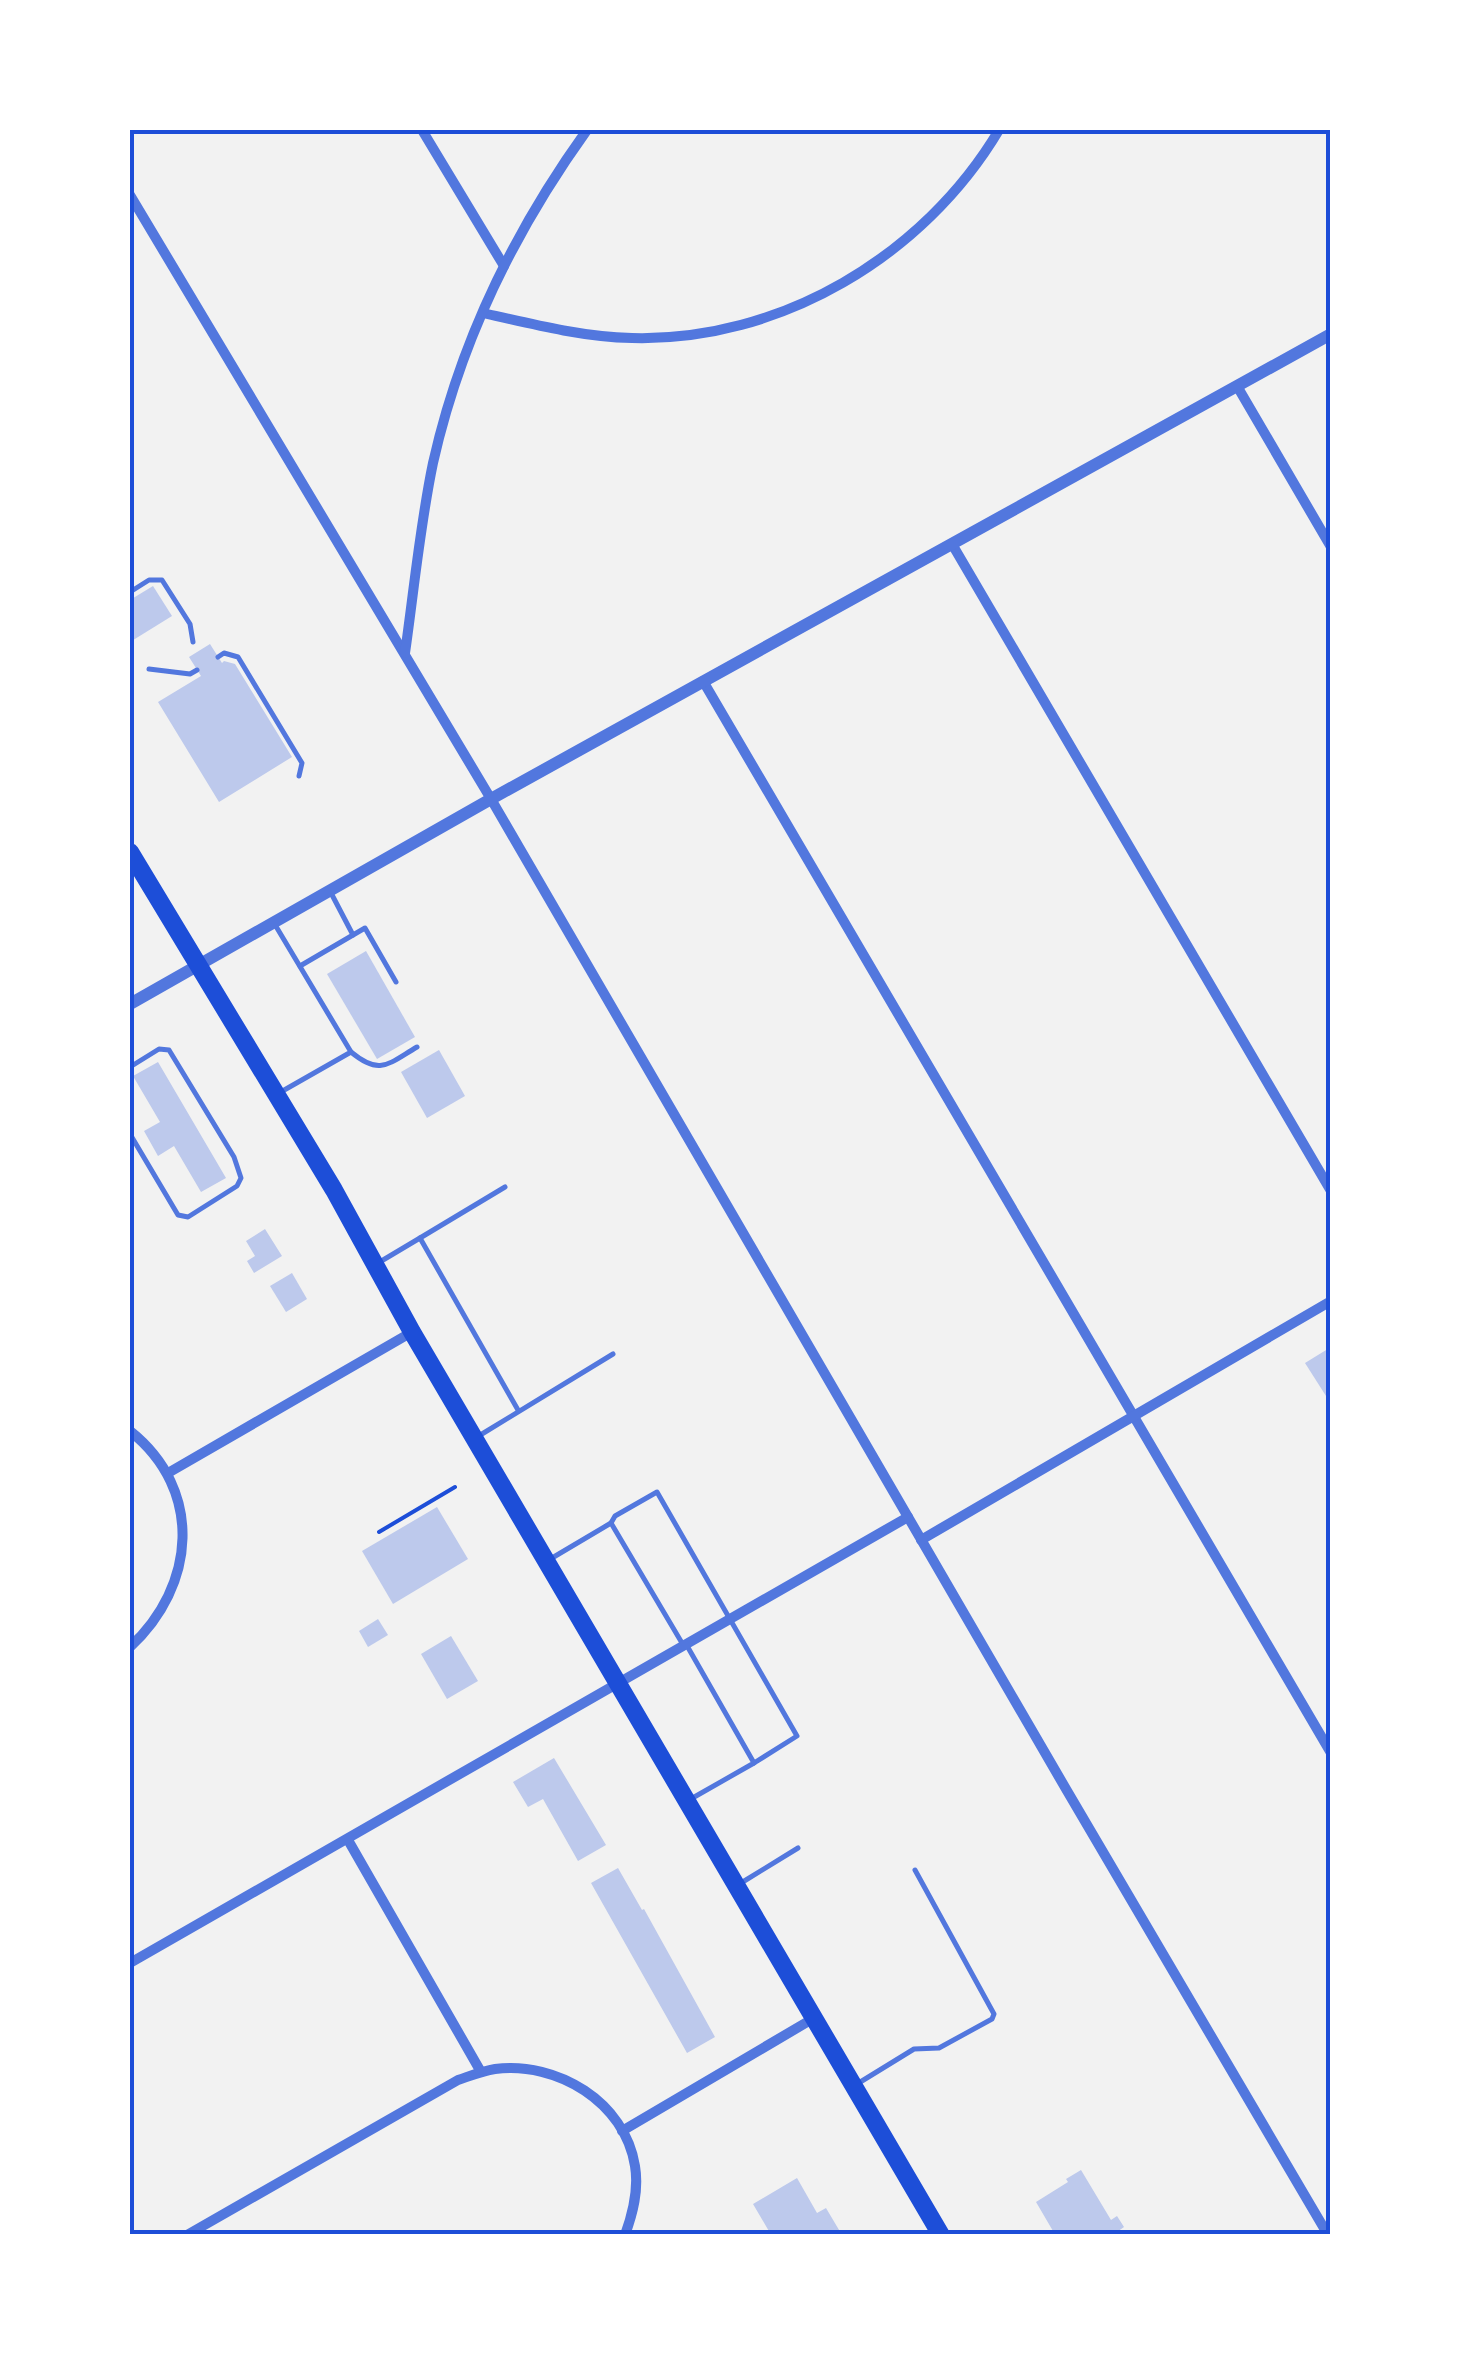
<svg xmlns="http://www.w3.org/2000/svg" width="1461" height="2365" font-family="Raleway,sans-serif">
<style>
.building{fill:#bdc9ec}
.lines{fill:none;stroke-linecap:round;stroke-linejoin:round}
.path{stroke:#1d4ed8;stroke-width:4}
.service{stroke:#5277de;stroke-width:5}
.minor{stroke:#5277de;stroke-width:10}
.tertiary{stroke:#5277de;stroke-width:12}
.primary{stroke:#1d4ed8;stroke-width:18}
.neatline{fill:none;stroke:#1d4ed8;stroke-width:4}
</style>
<rect width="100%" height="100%" fill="#f2f2f2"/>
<g class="building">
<path d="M153 586 172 616 130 642V600Z"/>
<path d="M210 644 222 663 224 661 235 664 292 757 219 802 158 702 201 676 189 657Z"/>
<path d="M366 951 415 1037 377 1059 327 974Z"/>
<path d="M439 1050 465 1096 427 1118 401 1072Z"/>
<path d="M158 1062 226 1178 201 1192 174 1146 158 1156 144 1131 160 1122 133 1076Z"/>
<path d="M265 1229 282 1256 254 1273 247 1261 255 1256 246 1241Z"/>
<path d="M292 1273 307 1299 286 1312 270 1286Z"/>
<path d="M1331 1347V1393L1326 1396 1305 1363Z"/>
<path d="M437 1507 468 1559 393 1604 362 1551Z"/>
<path d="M378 1619 388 1635 368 1647 359 1631Z"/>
<path d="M451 1636 478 1681 447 1699 421 1654Z"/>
<path d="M554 1758 606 1845 578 1861 543 1799 528 1807 513 1782Z"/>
<path d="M618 1868 642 1910 644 1909 715 2037 687 2053 591 1883Z"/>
<path d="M1081 2170 1111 2220 1117 2216 1124 2227 1117 2232 1119 2235H1046L1053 2231 1036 2202 1068 2182 1066 2179Z"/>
<path d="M797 2178 817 2213 826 2208 842 2235H766L770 2233 753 2204Z"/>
</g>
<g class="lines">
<path class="path" d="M379 1532 455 1487"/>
<g class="service">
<path d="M130 592 149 580H162L190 624 193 642"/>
<path d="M218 657 224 653 238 657 302 763 299 776"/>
<path d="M149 669 190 674 197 670"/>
<path d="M274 923 351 1052 279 1093"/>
<path d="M353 935 365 928 396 982"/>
<path d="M300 966 353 935 330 891"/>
<path d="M351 1052C380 1076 388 1064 417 1047"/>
<path d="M130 1067 159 1049 169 1050 234 1157 241 1178 237 1186 188 1217 178 1215 130 1134"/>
<path d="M505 1187 420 1238 518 1410"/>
<path d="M378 1263 420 1238"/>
<path d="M477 1437 613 1354"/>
<path d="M611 1523 615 1516 657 1492 797 1736 754 1763"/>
<path d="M552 1558 611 1523 682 1643"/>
<path d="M686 1644 754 1763 689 1800"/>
<path d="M741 1883 798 1848"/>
<path d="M857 2084 914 2049 939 2048 992 2019 994 2014 915 1870"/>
</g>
<g class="minor">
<path d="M422 130 504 266"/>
<path d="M130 195 491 799 1066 1789 1328 2235"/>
<path d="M483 313C531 324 583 337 632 338 780 342 924 256 999 130"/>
<path d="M1237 386 1331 547"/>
<path d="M952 544 1331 1191"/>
<path d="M405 653C414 590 420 525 433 463 460 343 515 230 587 130"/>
<path d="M703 681 1331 1753"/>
<path d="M130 1431C204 1490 196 1586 130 1647"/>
<path d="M168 1473 412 1332"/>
<path d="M921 1540 1331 1301"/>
<path d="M348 1840 481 2072"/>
<path d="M130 1963 908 1517"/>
<path d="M622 2131 814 2018"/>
<path d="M187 2235 458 2080C470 2076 482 2071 495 2069 557 2061 625 2102 635 2166 639 2190 633 2213 625 2235"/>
</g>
<path class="tertiary" d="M130 1004 491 799 1331 334"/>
<path class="primary" d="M130 852 334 1190 412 1332 941 2235"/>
</g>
<rect width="1461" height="2365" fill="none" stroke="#ffffff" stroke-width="265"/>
<rect x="132" y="132" width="1196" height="2100" class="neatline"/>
</svg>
